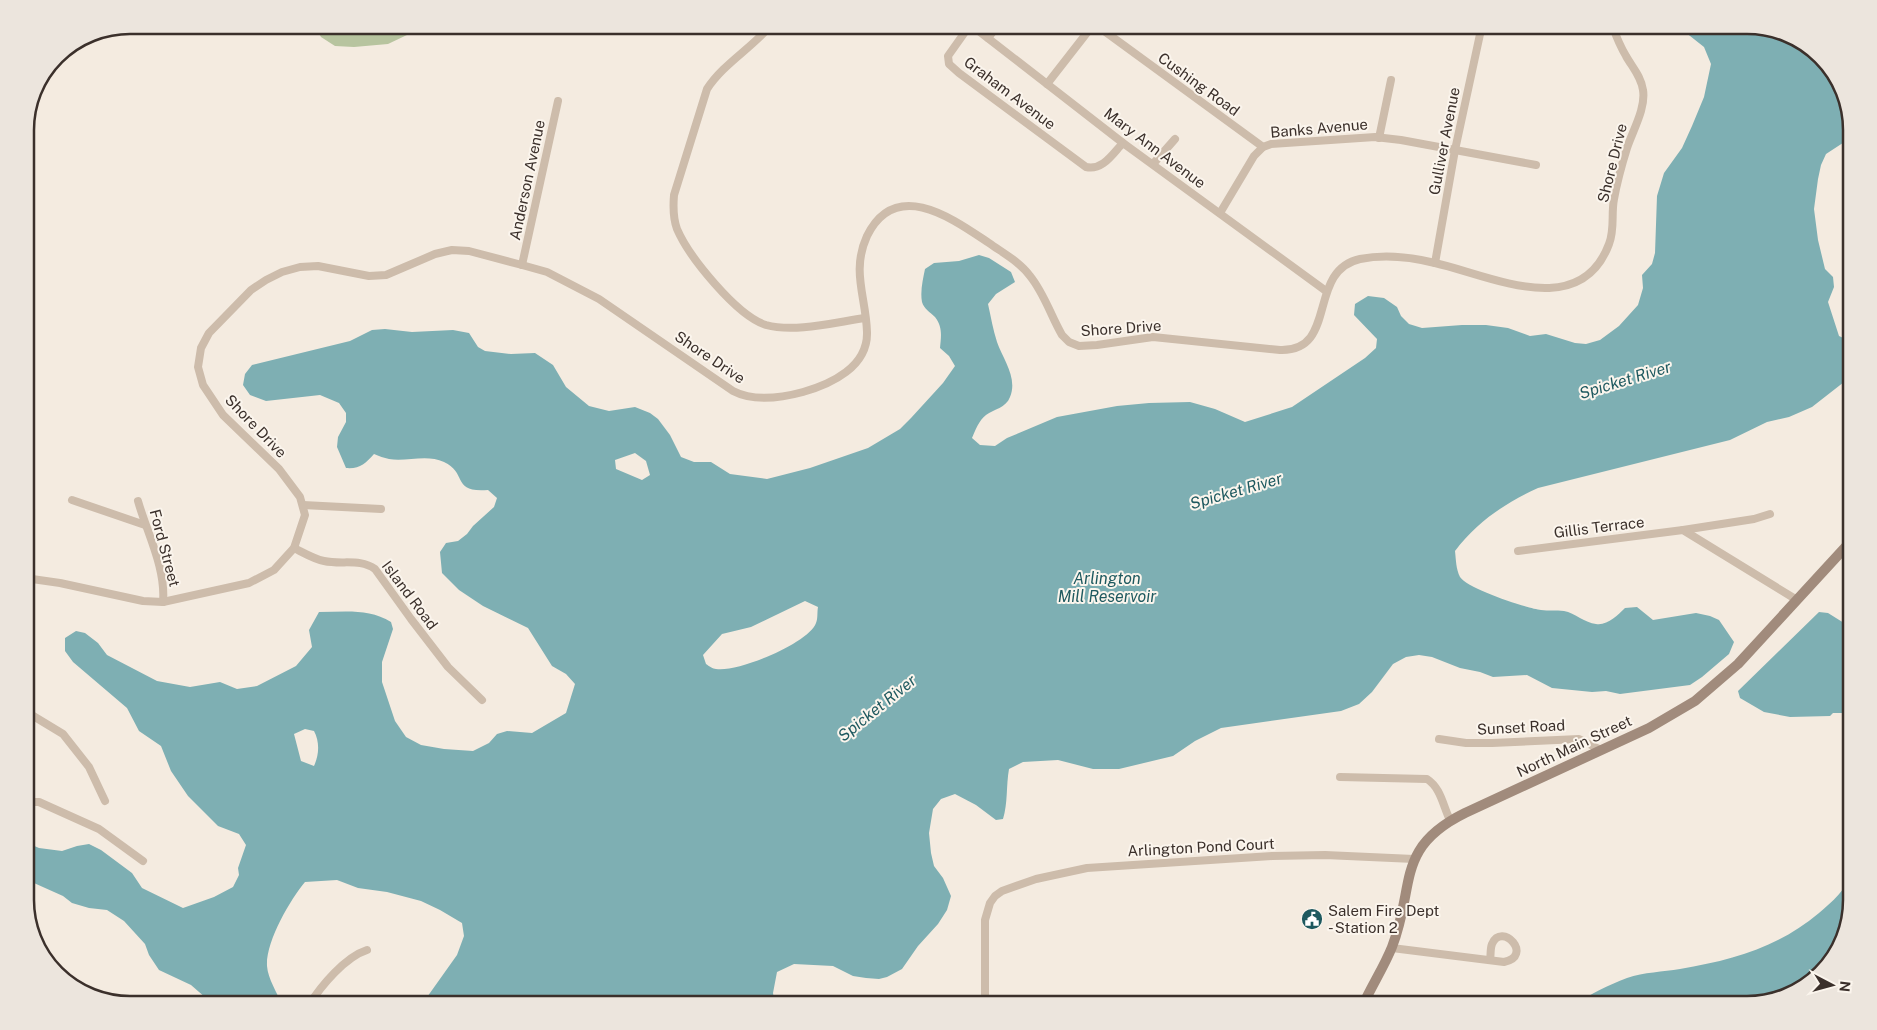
<svg xmlns="http://www.w3.org/2000/svg" width="1877" height="1030" font-family="'Public Sans',sans-serif">
<style>
.green{fill:#b7c49f}
.water{fill:#7eafb3;fill-rule:evenodd}
.lines{fill:none;stroke-linecap:round;stroke-linejoin:round}
.street{stroke:#cdbcab;stroke-width:8}
.secondary{stroke:#a18b7c;stroke-width:10}
.labels{text-anchor:middle;dominant-baseline:central;stroke-width:4;stroke-linejoin:round;paint-order:stroke}
.street-label{font-size:15px;fill:#3b302b;stroke:#fbf5ed}
.poi-label{font-size:15px;fill:#3b302b;stroke:#fbf5ed;text-anchor:start}
.water-label{font-size:16px;font-style:italic;fill:#1e595f;stroke:#fbf5ed}
.rim{fill:none;stroke:#3b302b;stroke-width:2.5}
</style>
<rect width="100%" height="100%" fill="#f4ebe0"/>
<path class="green" d="M314 25H428L388 44 354 47 335 46 321 37Z"/>
<g class="water">
<path d="M1683 25H1709L1715 31 1735 29 1739 25H1747L1799 39 1834 72 1852 123V137L1826 154 1821 165 1818 179 1814 209 1818 240 1825 269 1833 277 1834 287 1828 302 1839 336 1852 342V381L1844 382 1812 407 1789 417 1767 422 1730 440 1538 488C1505 503 1477 522 1455 551 1456 560 1456 569 1460 577 1468 589 1526 608 1541 610 1548 611 1556 610 1564 611 1575 613 1585 623 1596 624 1607 626 1618 615 1625 608L1637 607 1653 620 1696 613 1710 616 1719 620 1734 642 1729 654 1702 677 1690 685 1620 694 1606 691 1592 692 1552 688 1527 675 1493 677 1480 672 1460 668 1432 657 1419 655 1406 657 1393 664 1372 692 1359 704 1341 711 1221 728 1195 741 1173 756 1119 769H1093L1058 760 1023 762 1009 769C1006 786 1008 803 1003 819L996 820 976 805 955 794 941 799 933 809 929 833 931 853 934 866 943 878 951 896 947 910 938 924 918 946 902 969 887 977 879 979 866 978 853 976 833 966 794 964 777 972 773 993 775 1005H413L425 1000 457 955 464 936 462 923 440 910 421 901 387 892 358 888 337 880 305 882C290 900 266 941 267 966 268 979 277 992 282 1005H214L191 985 159 970 149 955 145 944 124 921 107 910 89 908 72 903 63 896 25 879V842L39 848 62 851 77 846 89 844 101 850 132 873 142 888 183 908 214 897 233 887 239 875 238 868 246 845 239 834 218 826 188 796 171 771 161 746 139 731 127 708 73 662 65 651V638L76 631 85 633 98 643 107 655 157 681 190 687 220 682 237 689 257 686 296 666 312 647 309 630 319 612C344 612 369 608 391 622L393 629 382 662V682L395 721 406 737 421 745 444 749 473 751 489 743 497 734 507 731 532 733 566 713 575 684 566 674 552 666 528 628 483 606 459 590 442 573 440 552 446 543 458 541 467 534 473 526 494 507 497 498 488 490C451 493 468 473 444 462 427 454 406 462 389 459 384 458 379 456 374 454 365 464 360 469 346 468L337 447 338 437 346 422V413L339 403 320 395 266 401 250 395 243 385 245 374 252 365 350 341 372 330 385 329 412 332 453 330 469 333 478 347 485 351 511 354 535 353 553 365 566 387 589 406 609 411 635 407 650 413 658 419 670 435 681 457 694 462H711L730 474 767 479 810 468 868 448 900 429 911 418 943 383 955 366 949 356 940 348C941 337 943 327 935 317 930 312 924 309 922 302 920 291 923 279 925 269L934 263 959 261 979 255 989 258 1011 272 1015 282 996 294 988 304C991 317 993 330 997 342 1003 359 1018 378 1010 397 1006 408 994 409 986 415 979 420 975 431 972 438L980 445 995 446 1007 438 1057 417 1117 406 1149 403 1190 402 1215 409 1245 422 1292 407 1365 358 1376 348 1377 339 1354 315 1355 304 1368 296 1384 298 1397 307 1401 316 1409 324 1422 328 1462 325H1486L1508 328 1530 336 1546 334 1575 343 1586 344 1600 340 1619 326 1638 305 1643 288 1642 275 1652 264 1655 253 1657 196 1664 173 1682 148 1692 126 1704 97 1711 64 1704 47 1685 32ZM635 453 646 461 650 475 642 480 616 469 615 460ZM805 601 818 607C817 612 818 619 816 623 809 643 737 673 716 669 713 669 709 666 706 664L703 655 722 634 751 627ZM305 729 314 731C320 742 319 755 314 766L301 761 294 734Z"/>
<path d="M1819 612 1828 613 1852 628V713H1833L1830 716 1790 717 1764 712 1740 698 1738 691Z"/>
<path d="M1852 872V900L1838 952 1800 991 1747 1005H1573C1591 994 1608 985 1627 978 1644 972 1663 972 1680 969 1733 960 1777 948 1819 913 1832 902 1847 889 1852 872Z"/>
</g>
<g class="lines">
<g class="street">
<path d="M771 25C752 48 723 64 707 89L674 195C673 207 673 218 677 229 689 257 737 316 766 325 795 333 836 322 865 318"/>
<path d="M970 25 948 56 949 64 959 73 1086 167C1103 171 1113 153 1123 143"/>
<path d="M971 25 1123 143 1326 291"/>
<path d="M1096 25 1263 147"/>
<path d="M988 38 998 25"/>
<path d="M1047 84 1093 25"/>
<path d="M1379 138 1391 80"/>
<path d="M1153 164 1175 139"/>
<path d="M1220 213 1254 156 1263 147 1271 144 1375 137 1401 140 1536 165"/>
<path d="M1435 263 1455 150 1482 25"/>
<path d="M522 265 558 101"/>
<path d="M72 500 145 525"/>
<path d="M138 501C147 533 166 568 163 602"/>
<path d="M303 505 381 509"/>
<path d="M1683 530 1754 519 1770 514"/>
<path d="M294 548C304 553 314 559 324 561 342 565 360 558 375 569L411 619 448 667 482 700"/>
<path d="M1518 551 1683 530 1797 600"/>
<path d="M25 578 60 583 143 601 163 602 249 583 274 570 294 548 305 515 300 497 279 469 223 415 203 385 198 367 201 348 209 333 251 290 266 280 282 272 300 267 318 266 369 276 386 275 435 254 452 250 469 251 522 265 547 272 599 299 733 391C754 402 781 398 803 392 831 384 868 367 867 332 866 297 851 271 867 236 896 177 953 219 989 243 1003 253 1020 262 1030 276 1044 293 1051 316 1062 335L1069 342 1079 346 1097 345 1153 337 1280 350C1339 352 1306 271 1360 259 1384 254 1411 257 1435 263 1489 275 1580 322 1609 244 1615 229 1611 214 1614 199 1617 182 1622 164 1627 148 1633 130 1646 108 1643 90 1641 76 1632 67 1626 56 1620 46 1616 36 1612 25"/>
<path d="M25 711 63 734 89 767 105 801"/>
<path d="M1439 739 1466 743H1492L1579 739 1601 750"/>
<path d="M1340 777 1427 779C1441 788 1443 806 1450 820"/>
<path d="M25 802H39L99 829 143 861"/>
<path d="M1392 948 1504 962C1534 956 1502 921 1492 944 1490 949 1491 955 1490 960"/>
<path d="M309 1005C321 986 345 957 367 950"/>
<path d="M985 1005V920L990 903 995 896 1002 891 1036 879 1087 868 1272 856 1325 855 1414 859"/>
</g>
<path class="secondary" d="M1363 1005C1372 985 1384 967 1392 947 1416 886 1394 848 1465 813L1649 728 1695 701 1738 664 1852 540"/>
</g>
<defs>
<g id="civic-disc" transform="scale(1.125)"><circle r="9.5" fill="#1e595f" stroke="#fbf5ed"/><path d="M-.6-6.5H3V-4.5H.6V-3L4-1V1h2V6H-6V1h2V-1L-.6-3ZM-1.2 2.5V6h2.4V2.5Z" fill="#fff"/></g>
</defs>
<g fill-rule="evenodd">
<use href="#civic-disc" x="1312" y="919"/>
</g>
<g class="labels">
<g class="street-label">
<text transform="translate(1199 84) rotate(36)">Cushing Road</text>
<text transform="translate(1010 93) rotate(37)">Graham Avenue</text>
<text transform="translate(1319 128) rotate(-5)">Banks Avenue</text>
<text transform="translate(1444 141) rotate(-79)">Gulliver Avenue</text>
<text transform="translate(1155 148) rotate(37)">Mary Ann Avenue</text>
<text transform="translate(1612 163) rotate(-76)">Shore Drive</text>
<text transform="translate(527 180) rotate(-78)">Anderson Avenue</text>
<text transform="translate(1121 328) rotate(-4)">Shore Drive</text>
<text transform="translate(710 357) rotate(34)">Shore Drive</text>
<text transform="translate(256 426) rotate(46)">Shore Drive</text>
<text transform="translate(1599 527) rotate(-7)">Gillis Terrace</text>
<text transform="translate(165 548) rotate(75)">Ford Street</text>
<text transform="translate(410 595) rotate(53)">Island Road</text>
<text transform="translate(1521 727) rotate(-3)">Sunset Road</text>
<text transform="translate(1574 746) rotate(-25)">North Main Street</text>
<text transform="translate(1201 847) rotate(-3)">Arlington Pond Court</text>
</g>
<g class="poi-label">
<text x="1328" y="910">Salem Fire Dept<tspan x="1328" dy="17">- Station 2</tspan></text>
</g>
<g class="water-label">
<text transform="translate(1625 380) rotate(-17)">Spicket River</text>
<text transform="translate(1236 491) rotate(-16)">Spicket River</text>
<text x="1107" y="578">Arlington<tspan x="1107" dy="18">Mill Reservoir</tspan></text>
<text transform="translate(877 708) rotate(-39)">Spicket River</text>
</g>
</g>
<path d="M0 0H1877V1030H0ZM130 34H1747A96 96 0 0 1 1843 130V900A96 96 0 0 1 1747 996H130A96 96 0 0 1 34 900V130A96 96 0 0 1 130 34Z" fill="#ece5dd" fill-rule="evenodd"/>
<path class="rim" d="M130 34H1747A96 96 0 0 1 1843 130V900A96 96 0 0 1 1747 996H130A96 96 0 0 1 34 900V130A96 96 0 0 1 130 34Z"/>
<g transform="translate(1832 985) rotate(96)" stroke="#fbf5ed" stroke-width="4" paint-order="stroke">
<path d="M0-4L9 19L0 12L-9 19Z" fill="#3b302b"/>
<text y="-8" font-size="14" font-weight="bold" text-anchor="middle" fill="#3b302b">N</text>
</g>
</svg>
